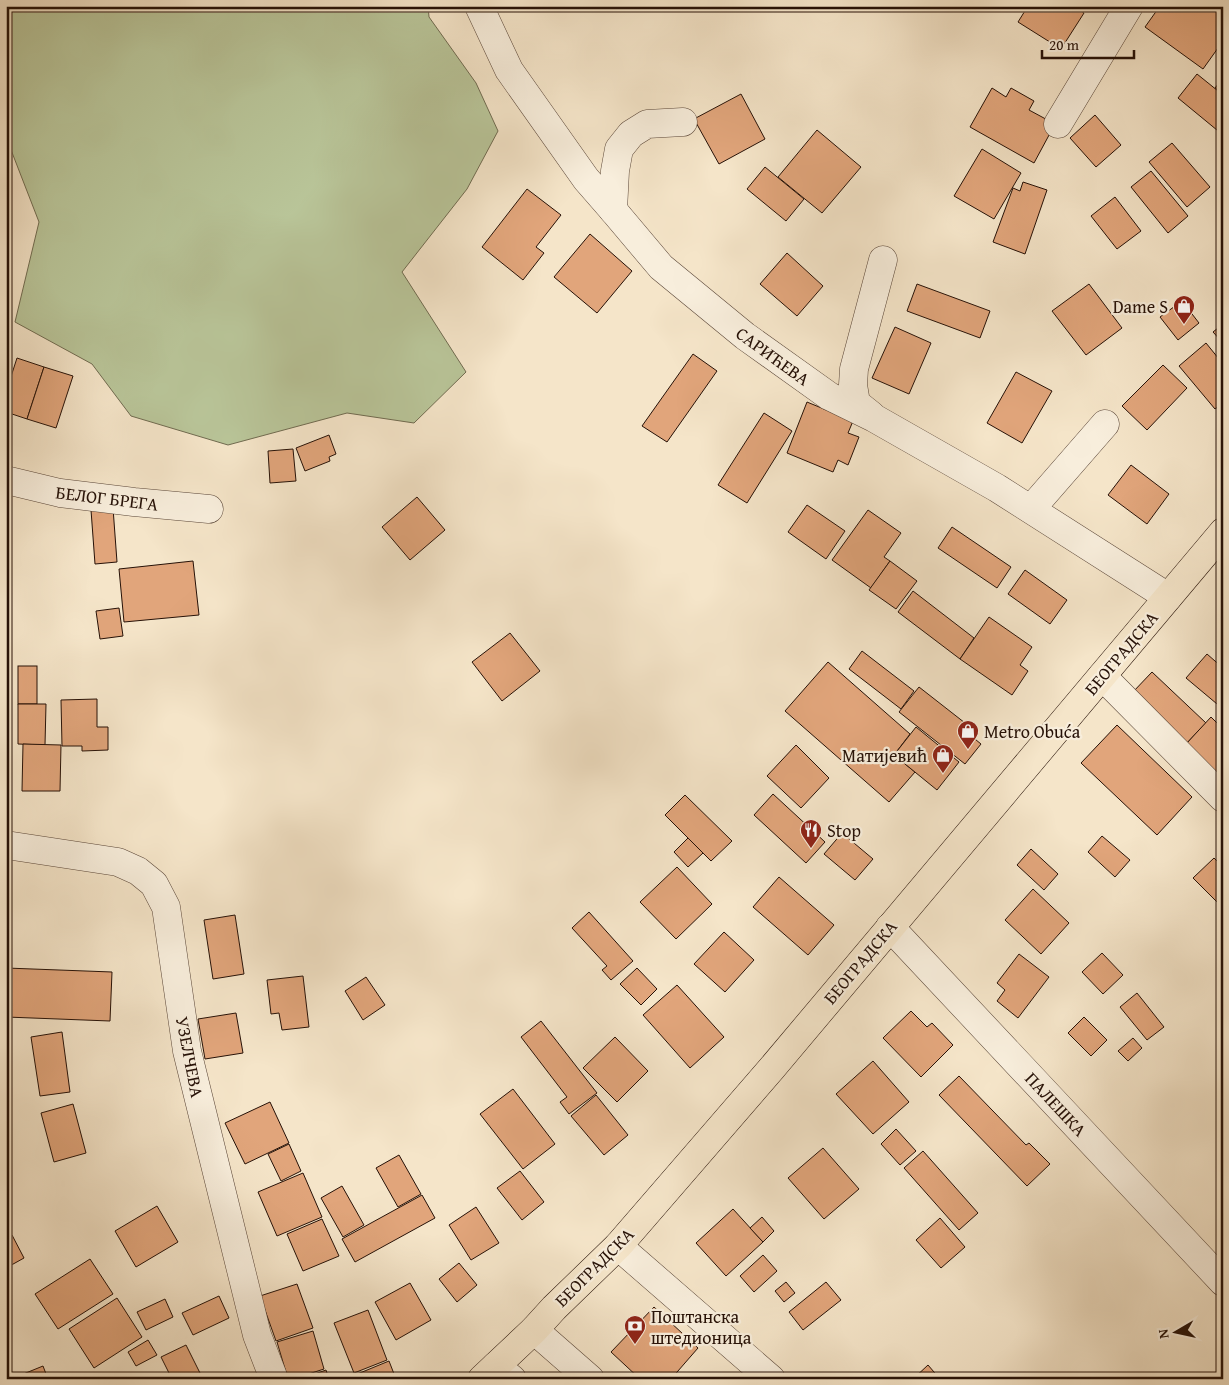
<svg xmlns="http://www.w3.org/2000/svg" width="1229" height="1385" font-family="'Gentium Book Plus',serif">
<style>
.green{fill:#b9c599;stroke:#706b50}
.building{fill:#e1a57b;stroke:#261107}
.lines{fill:none;stroke-linecap:round;stroke-linejoin:round}
.minor-casing{stroke:#5a4638;stroke-width:29}
.major-casing{stroke:#261107;stroke-width:29}
.minor{stroke:#f8eedc;stroke-width:28}
.major{stroke:#f5e5c9;stroke-width:28}
.labels{text-anchor:middle;dominant-baseline:central;stroke-width:4.5;stroke-linejoin:round;paint-order:stroke}
.poi-label{font-size:18px;fill:#261107;stroke:#f8eedc;text-anchor:start}
.street-label{font-size:18px;fill:#261107;stroke:#f8eedc}
</style>
<rect width="100%" height="100%" fill="#f5e5c9"/>
<filter id="stains"><feTurbulence type="fractalNoise" baseFrequency=".004" numOctaves="4"/><feColorMatrix values="0 0 0 0 .2 0 0 0 0 .09 0 0 0 0 .02 0 0 0 .5 -.17"/></filter>
<radialGradient id="worn" r=".72"><stop offset=".6" stop-color="#630" stop-opacity="0"/><stop offset="1" stop-color="#630" stop-opacity=".3"/></radialGradient>
<path class="green" d="M6 6H428L429 17 476 83 498 131 467 189 402 272 466 372 414 423 347 413 228 445 131 416 92 364 15 322 39 222 6 137Z"/>
<g class="building">
<path d="M1028 6H1074L1084 13 1061 49 1018 22Z"/>
<path d="M1160 6H1223V41L1203 69 1145 27Z"/>
<path d="M1197 74 1223 95V135L1178 98Z"/>
<path d="M1223 78V94L1215 88Z"/>
<path d="M992 88 1006 97 1011 88 1034 101 1029 110 1055 124 1034 163 970 127Z"/>
<path d="M741 94 765 139 719 164 694 119Z"/>
<path d="M1095 115 1121 145 1096 167 1070 138Z"/>
<path d="M817 130 861 167 822 213 778 177Z"/>
<path d="M1172 143 1210 187 1187 207 1149 162Z"/>
<path d="M982 149 1021 173 994 219 954 196Z"/>
<path d="M765 167 804 199 786 221 747 189Z"/>
<path d="M1151 171 1188 216 1168 233 1131 187Z"/>
<path d="M1023 182 1047 190 1025 254 993 242 1013 188 1020 191Z"/>
<path d="M527 189 561 215 536 247 544 253 523 280 482 247Z"/>
<path d="M1115 197 1141 231 1117 249 1091 216Z"/>
<path d="M590 234 632 271 597 313 554 277Z"/>
<path d="M787 253 823 286 797 316 760 284Z"/>
<path d="M917 284 990 311 980 338 907 311Z"/>
<path d="M1089 284 1122 328 1086 355 1052 311Z"/>
<path d="M1182 301 1199 323 1178 340 1160 317Z"/>
<path d="M1223 324V343L1213 332Z"/>
<path d="M895 327 931 343 909 394 872 378Z"/>
<path d="M1206 343 1223 364V403L1215 409 1179 366Z"/>
<path d="M693 354 717 371 667 442 642 426Z"/>
<path d="M17 358 44 367 27 419 6 412V392Z"/>
<path d="M1163 365 1187 388 1147 430 1122 406Z"/>
<path d="M44 367 73 376 56 428 27 419Z"/>
<path d="M1016 372 1052 391 1022 443 987 423Z"/>
<path d="M807 402 853 421 848 433 859 437 848 465 838 460 833 472 787 453Z"/>
<path d="M764 413 792 431 747 503 718 485Z"/>
<path d="M329 435 336 454 329 457 330 461 305 471 296 448Z"/>
<path d="M293 449 296 481 270 483 268 451Z"/>
<path d="M1131 465 1169 494 1147 524 1108 495Z"/>
<path d="M417 497 445 530 410 560 382 527Z"/>
<path d="M807 505 845 531 826 559 788 532Z"/>
<path d="M113 508 117 562 95 564 91 510Z"/>
<path d="M868 510 901 533 884 557 890 561 871 588 832 560Z"/>
<path d="M952 527 1011 567 997 588 938 548Z"/>
<path d="M193 561 199 615 124 622 119 569Z"/>
<path d="M890 561 917 581 896 609 869 590Z"/>
<path d="M1025 570 1067 600 1050 624 1008 594Z"/>
<path d="M913 591 974 638 960 659 898 612Z"/>
<path d="M119 608 123 636 100 639 96 611Z"/>
<path d="M989 617 1032 647 1020 665 1028 671 1012 695 960 659Z"/>
<path d="M510 633 540 671 502 701 472 662Z"/>
<path d="M862 651 914 691 901 709 849 669Z"/>
<path d="M1207 654 1223 668V709L1186 678Z"/>
<path d="M828 662 910 734 894 755 915 772 889 802 785 711Z"/>
<rect x="18" y="666" width="19" height="38"/>
<path d="M1152 672 1206 723 1186 744 1132 693Z"/>
<path d="M919 687 974 730 970 735 981 744 965 764 899 712Z"/>
<path d="M97 699V727H108V750L82 751V746H62L61 700Z"/>
<path d="M18 704H46L45 745 18 744Z"/>
<path d="M1211 717 1223 729V779L1186 744Z"/>
<path d="M1117 725 1192 797 1157 835 1081 763Z"/>
<path d="M916 727 959 762 937 790 894 755Z"/>
<path d="M23 744 61 745 60 791H22Z"/>
<path d="M796 745 829 778 801 808 767 776Z"/>
<path d="M773 794 825 842 806 863 754 815Z"/>
<path d="M685 795 732 841 711 861 665 815Z"/>
<path d="M842 833 873 859 855 880 824 854Z"/>
<path d="M1102 836 1130 860 1115 877 1088 852Z"/>
<path d="M688 838 703 853 688 867 674 852Z"/>
<path d="M1031 849 1058 874 1044 890 1017 865Z"/>
<path d="M1214 858 1223 867V908L1193 878Z"/>
<path d="M677 867 712 904 676 939 640 902Z"/>
<path d="M779 877 834 925 808 955 753 907Z"/>
<path d="M1033 889 1069 923 1041 954 1005 920Z"/>
<path d="M589 912 633 961 611 980 602 970 607 966 572 928Z"/>
<path d="M235 915 244 974 213 979 204 920Z"/>
<path d="M724 932 754 960 725 992 694 964Z"/>
<path d="M1102 953 1123 975 1103 994 1082 972Z"/>
<path d="M1019 954 1049 977 1018 1018 997 1001 1005 990 997 983Z"/>
<path d="M6 968 112 972 110 1021 6 1017Z"/>
<path d="M637 968 657 989 641 1005 620 984Z"/>
<path d="M303 976 309 1027 282 1030 279 1013 271 1014 267 980Z"/>
<path d="M366 977 385 1005 363 1020 345 991Z"/>
<path d="M677 985 724 1037 690 1068 643 1015Z"/>
<path d="M1137 993 1164 1027 1147 1040 1120 1007Z"/>
<path d="M911 1011 927 1027 932 1023 953 1045 921 1077 883 1038Z"/>
<path d="M236 1013 243 1053 205 1059 198 1019Z"/>
<path d="M1084 1017 1107 1040 1091 1056 1068 1033Z"/>
<path d="M541 1021 597 1093 569 1114 560 1102 567 1097 521 1037Z"/>
<path d="M62 1032 70 1092 40 1096 31 1037Z"/>
<path d="M615 1037 648 1071 617 1102 583 1068Z"/>
<path d="M1133 1038 1142 1048 1128 1061 1118 1051Z"/>
<path d="M873 1061 909 1102 873 1134 836 1094Z"/>
<path d="M959 1076 1026 1145 1029 1143 1050 1164 1027 1186 939 1095Z"/>
<path d="M513 1089 555 1144 523 1169 480 1114Z"/>
<path d="M596 1095 628 1135 604 1155 571 1116Z"/>
<path d="M270 1102 289 1143 245 1164 225 1123Z"/>
<path d="M73 1104 86 1153 54 1162 41 1113Z"/>
<path d="M896 1129 916 1151 900 1165 881 1144Z"/>
<path d="M289 1144 301 1171 281 1181 268 1154Z"/>
<path d="M823 1148 859 1189 824 1219 788 1178Z"/>
<path d="M923 1151 978 1213 959 1230 904 1168Z"/>
<path d="M399 1155 421 1194 398 1207 376 1168Z"/>
<path d="M520 1171 544 1202 522 1220 497 1188Z"/>
<path d="M303 1173 322 1217 277 1236 258 1192Z"/>
<path d="M342 1186 364 1225 343 1237 321 1198Z"/>
<path d="M422 1195 435 1218 355 1262 342 1239Z"/>
<path d="M157 1206 178 1242 136 1267 115 1231Z"/>
<path d="M476 1207 499 1243 471 1260 449 1225Z"/>
<path d="M733 1209 763 1242 726 1276 696 1243Z"/>
<path d="M762 1217 774 1231 763 1242 750 1228Z"/>
<path d="M940 1218 965 1247 941 1268 916 1240Z"/>
<path d="M322 1219 339 1256 303 1271 287 1234Z"/>
<path d="M12 1235 24 1258 6 1268V1238Z"/>
<path d="M763 1255 777 1271 754 1292 740 1276Z"/>
<path d="M90 1259 113 1294 58 1329 35 1294Z"/>
<path d="M459 1263 477 1285 457 1302 439 1279Z"/>
<path d="M786 1282 795 1293 784 1302 775 1291Z"/>
<path d="M826 1282 841 1300 803 1330 789 1312Z"/>
<path d="M410 1283 431 1320 396 1340 375 1302Z"/>
<path d="M297 1284 313 1328 276 1341 260 1296Z"/>
<path d="M219 1296 229 1318 193 1335 182 1313Z"/>
<path d="M117 1298 142 1337 94 1368 69 1329Z"/>
<path d="M165 1299 173 1317 146 1330 137 1312Z"/>
<path d="M654 1307 698 1348 671 1379H640L611 1352Z"/>
<path d="M368 1310 387 1360 354 1373 334 1323Z"/>
<path d="M313 1331 324 1369 293 1379H288L277 1342Z"/>
<path d="M148 1340 157 1355 136 1366 128 1352Z"/>
<path d="M186 1345 203 1379H172L161 1357Z"/>
<path d="M389 1361 396 1379H356L355 1375Z"/>
<path d="M928 1365 940 1379H913Z"/>
<path d="M43 1366 48 1379H11Z"/>
<path d="M326 1370 329 1379H301Z"/>
<path d="M217 1374 219 1379H207Z"/>
</g>
<g class="lines">
<g class="minor-casing">
<g id="minor">
<path d="M479 6 509 70 586 179 613 210 661 267 745 336 829 396 874 418 997 488 1168 597"/>
<path d="M1058 124 1129 6"/>
<path d="M613 210 615 171 619 149 631 134 647 124 683 122"/>
<path d="M871 415 856 403 853 385 854 369 883 260"/>
<path d="M6 480 60 493 134 502 209 509"/>
<path d="M1031 509 1105 424"/>
<path d="M1102 676 1223 798"/>
<path d="M6 845 118 862 138 871 154 884 166 907 187 1051 257 1335 274 1379"/>
<path d="M890 927 1223 1282"/>
<path d="M618 1246 771 1379"/>
<path d="M534 1330 590 1379"/>
<path d="M496 1366 512 1379"/>
</g>
</g>
<g class="major-casing">
<path id="major" d="M482 1379 534 1330 554 1308 618 1246 772 1068 1223 532"/>
</g>
<use href="#minor" class="minor"/>
<use href="#major" class="major"/>
</g>
<defs>
<g id="shop-pin" transform="scale(1.125)"><path d="M0 17L-7.5 6A9.5 9.5 0 1 1 7.5 6Z" fill="#8f2418" stroke="#f8eedc"/><path d="M-5-2.5h2.3a2.7 3.5 0 0 1 5.4 0H5L5.5 6h-11ZM-1.5-2.5h3a1.5 2.3 0 0 0-3 0Z" fill="#fff"/></g>
<g id="restaurant-pin" transform="scale(1.125)"><path d="M0 17L-7.5 6A9.5 9.5 0 1 1 7.5 6Z" fill="#8f2418" stroke="#f8eedc"/><path d="M-5-6h1v4h1v-4h1v4h1v-4h1v5L-1.5 .5V6h-2V.5L-5-1ZM5-6V6H3V1.5H1.5Q1.5-4 5-6Z" fill="#fff"/></g>
<g id="bank-pin" transform="scale(1.125)"><path d="M0 17L-7.5 6A9.5 9.5 0 1 1 7.5 6Z" fill="#8f2418" stroke="#f8eedc"/><path d="M-6-4H6V4H-6ZM0-2.3a2.3 2.3 0 1 0 0 4.6a2.3 2.3 0 1 0 0-4.6Z" fill="#fff"/></g>
</defs>
<g fill-rule="evenodd">
<use href="#shop-pin" x="1184" y="306"/>
<use href="#shop-pin" x="968" y="731"/>
<use href="#shop-pin" x="943" y="755"/>
<use href="#restaurant-pin" x="811" y="830"/>
<use href="#bank-pin" x="635" y="1326"/>
</g>
<g class="labels">
<g class="poi-label">
<text x="1168" y="306" text-anchor="end">Dame S</text>
<text x="984" y="731">Metro Obuća</text>
<text x="927" y="755" text-anchor="end">Матијевић</text>
<text x="827" y="830">Stop</text>
<text x="651" y="1316">Поштанска<tspan x="651" dy="21">штедионица</tspan></text>
</g>
<g class="street-label">
<text transform="translate(773 356) rotate(36)">САРИЋЕВА</text>
<text transform="translate(107 498) rotate(7)">БЕЛОГ БРЕГА</text>
<text transform="translate(1121 653) rotate(-50)">БЕОГРАДСКА</text>
<text transform="translate(860 962) rotate(-50)">БЕОГРАДСКА</text>
<text transform="translate(190 1057) rotate(79)">УЗЕЛЧЕВА</text>
<text transform="translate(1056 1104) rotate(47)">ПАЛЕШКА</text>
<text transform="translate(594 1267) rotate(-45)">БЕОГРАДСКА</text>
</g>
</g>
<rect width="1229" height="1385" fill="none" stroke="#f5e5c9" stroke-width="25"/>
<rect x="8" y="8" width="1214" height="1370" fill="none" stroke="#261107" stroke-width="2.5"/>
<rect x="12" y="12" width="1204" height="1360" fill="none" stroke="#261107"/>
<g transform="translate(1176 1332) rotate(261)" stroke="#f8eedc" stroke-width="4" paint-order="stroke">
<path d="M0-4L9 19L0 12L-9 19Z" fill="#261107"/>
<text y="-8" font-size="14" font-weight="bold" text-anchor="middle" fill="#261107">N</text>
</g>
<path d="M1042 50v8h92v-8" fill="none" stroke="#261107" stroke-width="2.5"/>
<text x="1049" y="50" font-size="15" fill="#261107" stroke="#f8eedc" stroke-width="4" paint-order="stroke">20 m</text>
<rect width="100%" height="100%" filter="url(#stains)"/>
<rect width="100%" height="100%" fill="url(#worn)"/>
</svg>
